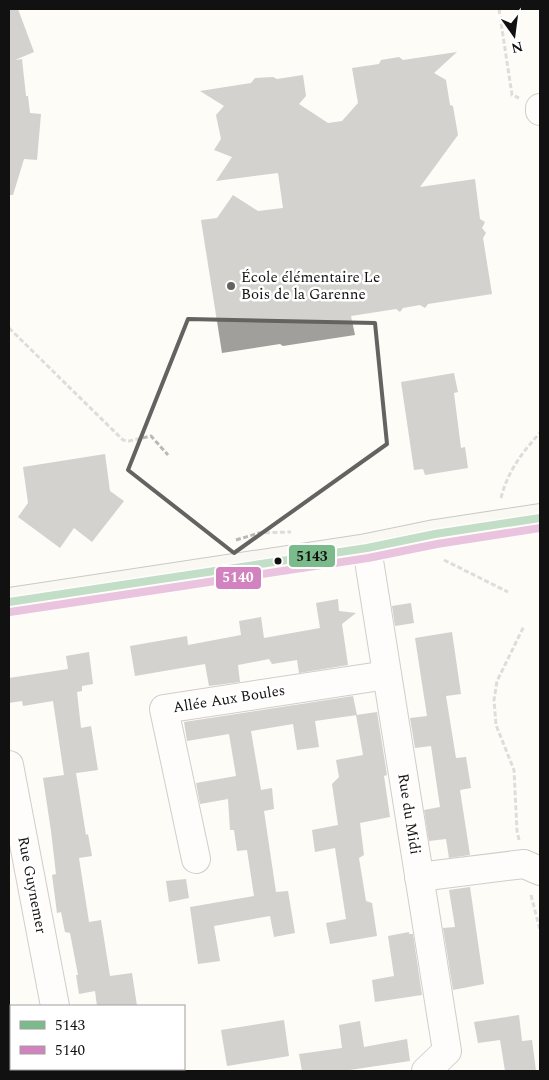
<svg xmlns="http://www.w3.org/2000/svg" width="549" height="1080" font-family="Spectral,serif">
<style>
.building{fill:#a19f9c}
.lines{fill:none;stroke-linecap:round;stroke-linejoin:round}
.street-casing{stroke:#979795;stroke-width:30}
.secondary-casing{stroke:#8e8d8b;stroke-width:30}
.path{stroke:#b9b9b8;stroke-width:3;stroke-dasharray:5 2.5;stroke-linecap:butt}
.street{stroke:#fffffe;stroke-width:28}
.secondary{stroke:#f6f4eb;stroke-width:28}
.bus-1-casing{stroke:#fff;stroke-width:11}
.bus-2-casing{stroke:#fff;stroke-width:11}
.bus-1{stroke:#7bba8b;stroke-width:8}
.bus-2{stroke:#d282be;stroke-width:8}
.marked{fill:none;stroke:#646362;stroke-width:4;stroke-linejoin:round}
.poi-dot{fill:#646362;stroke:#fff;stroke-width:2}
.bus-dot{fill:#111;stroke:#fff;stroke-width:2}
.labels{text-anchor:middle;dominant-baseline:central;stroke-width:5;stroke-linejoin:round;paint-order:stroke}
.poi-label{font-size:15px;fill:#111;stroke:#fff;text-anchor:start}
.street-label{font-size:15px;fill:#111;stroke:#fff}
.line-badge{stroke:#fff;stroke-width:2}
.badge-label{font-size:14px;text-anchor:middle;font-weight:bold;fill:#fff}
.pale-badge-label{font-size:14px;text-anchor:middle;font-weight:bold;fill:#111}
</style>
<rect width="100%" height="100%" fill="#fdfcf7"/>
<g class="building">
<path d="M9 9H18L34 52 15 60 22 59 26 96H28L30 113 41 114 37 160 24 159 13 195H9Z"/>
<path d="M457 52 434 73 446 80 450 105 453 106 458 135 420 187 475 179 480 219 485 222 482 228 486 233 483 238 492 294 428 304 425 308 420 305 403 308 400 312 396 309 351 316 355 335 283 346 280 344 222 353 201 220 217 218 233 195 258 211 283 208 278 173 216 181 232 157 214 150 221 139 216 115 224 106 200 91 251 83 255 78 273 77 277 79 303 75 306 96 299 104 328 123 342 121 358 103 352 68 379 64 381 60 399 57 403 60Z"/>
<path d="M454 373 458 392 454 393 461 448 465 447 468 468 425 475 423 469 414 470 401 382Z"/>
<path d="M105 454 110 491 124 501 92 542 74 528 60 548 18 517 28 503 23 467Z"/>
<path d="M338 599 339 611 356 613 342 624 348 665 299 673 297 660 272 664 269 659 238 665 240 682 209 686 205 664 135 676 130 646 187 636 188 645 241 635 239 621 261 617 264 638 320 628 316 603Z"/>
<path d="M411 603 414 623 395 626 392 606Z"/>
<path d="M452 632 461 694 446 696 456 758 466 757 471 788 460 790 470 855 449 858 446 839 429 841 424 810 440 807 431 746 415 748 410 718 427 716 415 638Z"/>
<path d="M89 652 93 684 82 686V691L77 692 81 728 91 726 98 770 70 774 76 773 86 835 88 834 92 856 79 858 89 922 101 920 110 976 132 973 137 1006H97L95 991 79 994 76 975H78L70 933 65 932 61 912 57 913 52 875 56 874 51 831 43 778 64 775 53 701 23 706 22 701 9 703V678L68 669 66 656Z"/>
<path d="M353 696 357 715 315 721 319 747 297 750 293 724 251 731 261 790 272 788 274 809 264 811 276 892 288 891 295 933 274 937 270 916 214 926 220 961 198 964 190 907 254 896 247 850 237 851 234 830H230L228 799 200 804 196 783 236 776 229 734 187 741 184 722Z"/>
<path d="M377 712 387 775 384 776 390 817 360 823 364 855 359 858 366 901 372 903 377 936 330 944 326 923 346 919 335 848 315 852 312 830 338 825 332 784 339 777 336 760 363 755 356 715Z"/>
<path d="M186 879 189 898 169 902 166 881Z"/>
<path d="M470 887 484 984 453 990 443 928 455 927 449 890Z"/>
<path d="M409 932V934H413L422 995 375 1002 372 980 394 976 388 936Z"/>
<path d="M519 1015 522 1041 532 1040 536 1071H505L500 1040 478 1043 474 1022Z"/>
<path d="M284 1020 289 1056 227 1066 221 1030Z"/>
<path d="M360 1021 364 1047 407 1039 410 1061 343 1071H302L299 1054 342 1048 339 1025Z"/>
</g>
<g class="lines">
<g class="street-casing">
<g id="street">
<path d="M540 108V111"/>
<path d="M367 548 447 1051 426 1071"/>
<path d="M9 765 55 1006"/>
<path d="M196 859 164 709 387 675"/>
<path d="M419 877 524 864 540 871"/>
<path d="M81 1069 82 1071"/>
</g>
</g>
<g class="secondary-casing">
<path id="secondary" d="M9 602 367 548 435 534 540 518"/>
</g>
<g class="path">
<path d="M499 9 512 95 519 98"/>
<path d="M9 328 123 440 129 441 151 436 168 455"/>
<path d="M501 498C507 473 522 452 540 433"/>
<path d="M236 540 259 533 291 532"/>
<path d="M444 560 508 592"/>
<path d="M519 840 517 831 514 770 496 725 494 700 497 681 524 626"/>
<path d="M531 895 540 930"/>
</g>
<use href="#street" class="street"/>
<use href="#secondary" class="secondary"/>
<g class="bus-1-casing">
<path id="bus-1" d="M9 602 367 548 435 534 540 518"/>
</g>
<g class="bus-2-casing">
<path id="bus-2" d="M10 612 368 558 437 544 540 528"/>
</g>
<use href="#bus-1" class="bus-1"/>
<use href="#bus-2" class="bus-2"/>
</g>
<path d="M0 0H549V1080H0ZM188 319 375 323 387 444 234 553 128 470Z" fill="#fdfcf7" fill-opacity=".55" fill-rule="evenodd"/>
<path class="marked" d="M188 319 375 323 387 444 234 553 128 470Z"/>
<circle class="poi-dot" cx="231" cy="286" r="5"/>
<circle class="bus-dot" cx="278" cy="561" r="4.5"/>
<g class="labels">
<g class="poi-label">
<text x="241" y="277">École élémentaire Le<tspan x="241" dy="17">Bois de la Garenne</tspan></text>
</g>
<g class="street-label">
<text transform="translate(229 699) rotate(-9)">Allée Aux Boules</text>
<text transform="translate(409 814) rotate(81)">Rue du Midi</text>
<text transform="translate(32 885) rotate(79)">Rue Guynemer</text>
</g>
</g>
<g class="line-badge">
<rect x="288" y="544" width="48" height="24" rx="5" fill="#7bba8b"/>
<rect x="215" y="566" width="47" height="24" rx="5" fill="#d282be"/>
</g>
<g class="badge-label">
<text x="238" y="582">5140</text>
</g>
<g class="pale-badge-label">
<text x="312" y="561">5143</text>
</g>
<rect width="549" height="1080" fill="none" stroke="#111111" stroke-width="20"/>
<rect x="10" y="1005" width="175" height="65" fill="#ffffff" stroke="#a0a0a0"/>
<rect x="20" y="1021" width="25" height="8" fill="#7bba8b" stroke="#a0a0a0"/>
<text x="55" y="1030" font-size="15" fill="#111111">5143</text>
<rect x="20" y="1046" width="25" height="8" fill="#d282be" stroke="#a0a0a0"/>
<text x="55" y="1055" font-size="15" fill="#111111">5140</text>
<g transform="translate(514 35) rotate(166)" stroke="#ffffff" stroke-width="4" paint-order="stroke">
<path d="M0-4L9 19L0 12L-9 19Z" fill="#111111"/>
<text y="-8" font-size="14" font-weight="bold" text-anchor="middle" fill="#111111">N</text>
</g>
</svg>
